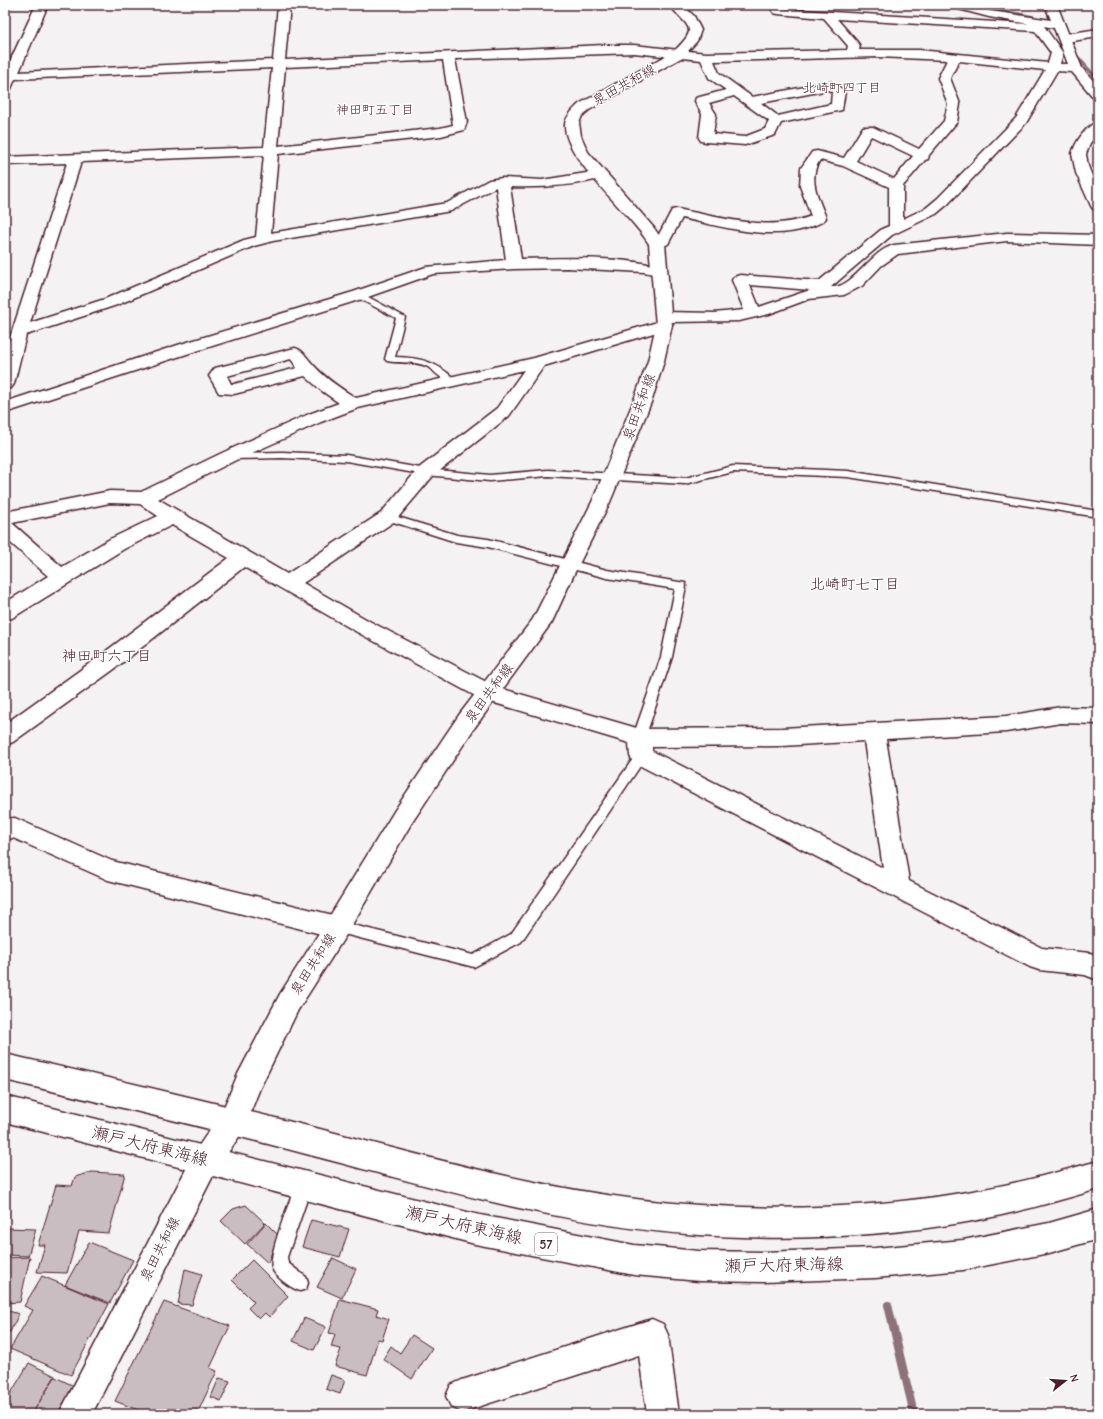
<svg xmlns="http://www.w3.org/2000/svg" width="1103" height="1419" font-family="'Comic Neue','Klee One',sans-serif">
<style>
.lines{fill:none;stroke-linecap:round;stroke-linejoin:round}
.stream-far1{stroke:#8d727a;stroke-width:3.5}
.stream{stroke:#8d727a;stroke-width:8}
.building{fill:#cabdc1;stroke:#4a1f2b}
.service-casing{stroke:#4a1f2b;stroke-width:3}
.minor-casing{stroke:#4a1f2b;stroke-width:3}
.tertiary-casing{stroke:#4a1f2b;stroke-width:3}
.secondary-casing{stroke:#4a1f2b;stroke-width:3}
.primary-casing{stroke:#4a1f2b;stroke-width:3}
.service{fill:#fff;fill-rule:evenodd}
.minor{fill:#fff;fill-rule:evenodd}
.tertiary{fill:#fff;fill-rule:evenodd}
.secondary{fill:#fff;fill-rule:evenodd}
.primary{fill:#fff;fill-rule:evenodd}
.labels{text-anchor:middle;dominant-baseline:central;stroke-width:3;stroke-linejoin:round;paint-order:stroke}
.far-neighbourhood-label{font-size:13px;fill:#4a1f2b;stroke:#fff}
.shield{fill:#fff;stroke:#80626b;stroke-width:1}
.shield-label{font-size:13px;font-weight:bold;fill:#4a1f2b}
.street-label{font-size:14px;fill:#4a1f2b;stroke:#fff}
.neighbourhood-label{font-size:15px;fill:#4a1f2b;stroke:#fff}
.near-street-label{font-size:17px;fill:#4a1f2b;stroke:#fff}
</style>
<rect width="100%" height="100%" fill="#f4f2f2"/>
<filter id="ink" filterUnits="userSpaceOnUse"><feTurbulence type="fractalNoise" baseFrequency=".025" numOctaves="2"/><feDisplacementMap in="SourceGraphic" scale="8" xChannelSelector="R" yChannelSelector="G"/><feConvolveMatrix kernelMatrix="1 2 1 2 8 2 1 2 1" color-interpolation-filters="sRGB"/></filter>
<g filter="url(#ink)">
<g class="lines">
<g class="stream-far1">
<path d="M974 5 1033 17"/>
<path d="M1047 5 1050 22 1059 36"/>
<path d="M1073 52 1098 80"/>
</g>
<path class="stream" d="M888 1305 914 1414"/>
</g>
<g class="building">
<path d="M92 1172 125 1174 109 1233 79 1231 67 1273 37 1272 45 1245H38L56 1185 72 1186 75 1177Z"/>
<path d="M246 1205 265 1223 245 1244 221 1221 233 1209Z"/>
<path d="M311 1220 349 1229 340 1257 302 1247Z"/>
<path d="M266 1223 278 1235 268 1263 247 1244Z"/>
<path d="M5 1228 36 1229 28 1256 5 1255Z"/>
<path d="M89 1242 133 1260 110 1303 65 1285Z"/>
<path d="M30 1257 20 1302 5 1303V1258Z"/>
<path d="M333 1258 356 1269 342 1298 317 1287Z"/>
<path d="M252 1260 288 1296 269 1317 265 1313 259 1319 248 1308 254 1302 232 1280Z"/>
<path d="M185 1269 202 1274 192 1305 178 1304Z"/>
<path d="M42 1276 109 1304 71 1375 10 1349 33 1310 24 1306Z"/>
<path d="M340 1299 378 1309 376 1315 389 1319 382 1340 378 1339 367 1375 335 1366 341 1349 331 1347 335 1334 329 1333Z"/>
<path d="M164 1302 230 1326 210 1368 217 1371 197 1414H148L115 1401Z"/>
<path d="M5 1310 19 1314 10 1332 5 1331Z"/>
<path d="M304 1318 326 1327 314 1350 293 1341Z"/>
<path d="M412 1335 432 1348 412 1379 383 1359 391 1346 400 1353Z"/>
<path d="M29 1363 55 1376 32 1414H5V1403Z"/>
<path d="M331 1375 345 1380 340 1394 326 1389Z"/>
<path d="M55 1377 74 1386 57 1414H32Z"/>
<path d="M219 1378 230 1381 221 1401 211 1397Z"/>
</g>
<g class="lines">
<g class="service-casing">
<g id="service">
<path d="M359 292 405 317 395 357C422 358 434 361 455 379V383C446 385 436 372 428 367 415 360 400 364 387 361L385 359 396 318 356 297 355 295Z"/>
<path d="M282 452 346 455 426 469 490 475 548 470 685 478 733 466 848 471 1098 511V517L848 477 733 472 685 484 548 476 490 481 426 475 346 461 282 458 230 459 225 456 230 453Z"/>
<path d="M388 514 457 535 488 539 607 570 685 583 686 586 672 657 644 741H636L634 738 635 731 661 657 675 589 607 578 488 547 456 542 384 519 383 517Z"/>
<path d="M641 751 645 753 647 756 645 759 521 942 474 967 332 931 330 927 332 923 337 921 473 955 511 934 637 753Z"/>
<path d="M304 1177 310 1179 312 1185 287 1257 288 1263 306 1277 308 1283 306 1289 300 1291C291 1288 275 1277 272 1268 268 1254 292 1196 298 1179Z"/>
</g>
</g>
<g class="minor-casing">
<g id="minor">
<path d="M36 5H48L19 72 273 60 278 5H290L285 60 605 45H634L706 53 847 50 848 46 824 18 778 14 774 13 769 5H781L783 9 1029 24 989 17 951 7 949 5H968L990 11 1051 20 1045 5H1057L1082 68 1098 86V98L1093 97 1072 72 1057 71 1026 123 948 204 936 214 892 235 831 287C853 289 870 251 894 245L1007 233 1098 235V245L1007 241 898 254 881 266 862 286 844 295 809 299 769 314 739 321 670 322 672 325 670 328 544 366 509 416 433 476 395 521 303 583 371 622 496 687 640 729 782 728 1006 716 1061 707 1098 708V724L1061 723 1006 732 886 739 909 881 1042 948 1090 953 1098 956V980L1085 975 1039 970 1030 967 633 762 630 756 629 743 481 699 357 632 244 567 113 670 13 742 5 745V724L97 658 229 558 172 525 124 549 12 618 5 620V603L48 576 5 538V512L110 491 141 492 224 452 309 414 339 403 322 391 305 376 234 394 219 393 209 376 215 368 295 348C302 350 304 354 309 360 322 376 338 387 356 398L534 358 661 321 656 317 658 314 664 312 714 313 744 310 732 280 734 277 740 275 819 281 882 229 889 226V187L843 166 820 160C807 179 819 199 826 218 823 222 818 224 813 226 772 242 723 227 682 218L668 244 657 249 652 247 649 244 657 238 672 210 677 209C720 217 768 233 811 216L800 186 801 168 812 152 817 151 844 158 863 127H873L919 149 944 121 948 104 938 78 947 60 878 57 714 61 719 73 752 97 831 82 845 91 842 110 781 123 775 135 745 145 706 142 701 141 699 138 702 114 695 101 696 98 726 90 709 78 701 60 634 53 455 59 467 122 464 130 441 136 278 154 271 233 447 203 489 180 502 178 542 180 599 171 604 172 606 175 604 178C572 186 542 188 510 187L521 259C566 258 619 256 663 267L666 270 663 273 658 275 644 272 567 268 514 269 433 274 365 298 193 352 5 413V402L181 344 353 292 426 267 506 260 496 187 451 211 273 241 254 246 117 305 26 335 14 384 11 388 5 389V353L67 163 5 165V157L264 147 272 68 15 79 10 91 5 92V72ZM837 19 1035 31 1051 53 1048 63 919 50H859L860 46 858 43ZM1044 26 1054 28 1068 64H1060L1063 53ZM443 60 453 125 440 128 278 146 285 67ZM959 61 1045 70 1016 118 938 198 926 208 903 219V186L925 160 928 159 929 155 957 122 960 104 950 78ZM829 90 832 92 831 104 778 116 761 103ZM734 96 769 121 765 129 744 137 713 134 716 114 709 103ZM871 136 913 156 894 179 856 161ZM264 155 256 237 244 240 105 299 30 323 81 162ZM750 285 810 290 759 307ZM291 359 297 368 234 384H231L227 376ZM524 370 497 408 419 468 381 513 287 574 158 499 236 460 321 422 358 408ZM110 503 140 504 158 516 110 539 62 567 12 523ZM864 741 883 868 652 751V747L782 746Z"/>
<path d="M1098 122V134L1090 143 1086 154 1088 166 1098 191V210L1093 209 1091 206 1076 173 1072 154C1075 143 1086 125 1098 122Z"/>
<path d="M15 818 112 861 337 916 346 919 350 927 346 935 337 938 108 880 13 838 5 839V819Z"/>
<path d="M652 1319 663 1324 668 1335 679 1414H647L639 1355 462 1412 451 1407 446 1396 451 1385 462 1380Z"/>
</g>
</g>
<g class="tertiary-casing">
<path id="tertiary" d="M1098 29V37L1066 42 1060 38 1066 34Z"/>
</g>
<g class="secondary-casing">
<path id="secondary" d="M670 5H683L694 16 701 30 697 41 689 50 681 58 589 110 582 116 579 123 581 136 588 152 654 228 665 244 672 325 664 361 652 400 610 502 574 574 552 622 475 727 411 824 346 935 298 1010 260 1088 243 1131 216 1170 92 1414H59L196 1150 222 1112 238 1074 280 994 328 919 395 810 459 715 533 619 592 502 634 400 648 361 656 325 649 244C631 213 563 159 565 124 566 116 574 109 579 104L673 52C701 26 687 28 670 5Z"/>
</g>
<g class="primary-casing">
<g id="primary">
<path d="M5 1054C109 1078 212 1102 316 1128 442 1161 568 1197 699 1205 789 1211 879 1207 967 1192 1012 1185 1055 1173 1098 1161V1189C1055 1202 1012 1214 967 1222 879 1237 788 1241 699 1235 564 1226 440 1189 310 1155 209 1128 107 1104 5 1080Z"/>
<path d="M5 1096 475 1214 634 1245 699 1251 763 1252 875 1248 963 1240 1049 1223 1098 1209V1239L1049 1253 963 1270 875 1278 763 1282 699 1281 634 1275 475 1244 5 1122Z"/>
</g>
</g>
<use href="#service" class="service"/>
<use href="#minor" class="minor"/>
<use href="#tertiary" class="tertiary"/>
<use href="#secondary" class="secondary"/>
<use href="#primary" class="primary"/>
</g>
</g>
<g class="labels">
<g class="far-neighbourhood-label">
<text x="842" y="87">北崎町四丁目</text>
<text x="375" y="109">神田町五丁目</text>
</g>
<rect class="shield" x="535" y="1233" width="22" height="22" rx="3"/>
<g class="shield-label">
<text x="546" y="1244">57</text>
</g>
<g class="street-label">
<text transform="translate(624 85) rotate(-29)">泉田共和線</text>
<text transform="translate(639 407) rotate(-70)">泉田共和線</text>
<text transform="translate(489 693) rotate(-53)">泉田共和線</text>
<text transform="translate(313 964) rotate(-57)">泉田共和線</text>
<text transform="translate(160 1249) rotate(-63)">泉田共和線</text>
</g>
<g class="neighbourhood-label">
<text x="855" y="584">北崎町七丁目</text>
<text x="107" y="656">神田町六丁目</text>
</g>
<g class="near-street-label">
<text transform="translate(150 1146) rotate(14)">瀬戸大府東海線</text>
<text transform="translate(464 1225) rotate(13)">瀬戸大府東海線</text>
<text transform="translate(784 1265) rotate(-1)">瀬戸大府東海線</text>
</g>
</g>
<rect width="1103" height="1419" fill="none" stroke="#fff" stroke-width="20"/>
<rect x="10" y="10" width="1083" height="1399" fill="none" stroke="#4a1f2b" stroke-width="1.5" filter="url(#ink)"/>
<g transform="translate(1065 1381) rotate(73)" stroke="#ffffff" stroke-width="3" paint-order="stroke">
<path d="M0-3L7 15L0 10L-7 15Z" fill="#4a1f2b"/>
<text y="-6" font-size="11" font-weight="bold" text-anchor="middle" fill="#4a1f2b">N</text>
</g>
</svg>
